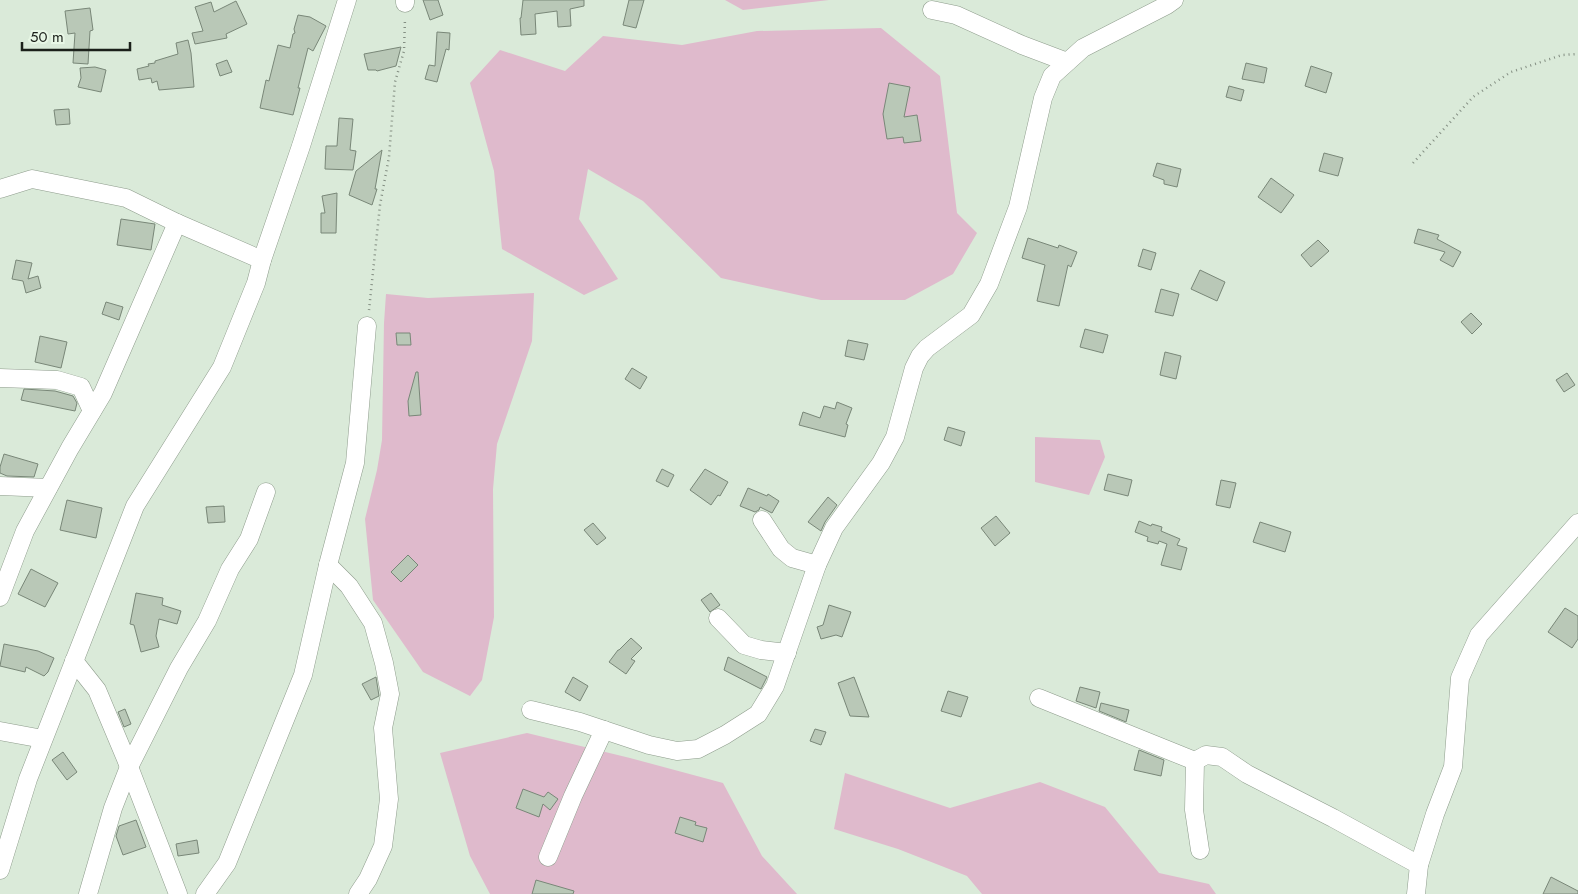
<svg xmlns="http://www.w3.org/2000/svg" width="1578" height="894" font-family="Jost,sans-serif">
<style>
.green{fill:#dfbacc}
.building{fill:#b9c8b7;stroke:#798778}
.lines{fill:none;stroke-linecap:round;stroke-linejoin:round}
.minor-casing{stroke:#8e9c8c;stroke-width:19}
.path{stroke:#838e82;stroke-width:2.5;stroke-dasharray:1 4;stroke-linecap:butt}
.minor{stroke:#fff;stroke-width:18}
</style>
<rect width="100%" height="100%" fill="#daead9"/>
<g class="green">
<path d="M725 0H829L743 10Z"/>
<path d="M881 28 940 76 957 213 977 233 953 274 905 300H821L721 278 643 201 588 169 579 219 618 279 584 295 502 249 494 171 470 83 500 50 565 71 603 36 682 45 757 31Z"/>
<path d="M534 293 532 341 497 444 493 489 494 617 482 680 470 696 423 672 373 600 365 519 377 470 382 440 384 323 386 294 428 298Z"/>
<path d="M1035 437 1100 440 1105 457 1089 495 1035 482Z"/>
<path d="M527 733 630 758 723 783 762 856 797 894H490L470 856 440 753Z"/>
<path d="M845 773 950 808 1040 782 1105 807 1159 873 1209 884 1216 894H982L967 876 898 849 834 829Z"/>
</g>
<g class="building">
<path d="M423 0H438L443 15 430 20Z"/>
<path d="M523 0H584V6L570 9 571 26 558 27 557 11 535 14 536 34 521 35 520 18H521Z"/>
<path d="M629 0H644L636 28 623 25Z"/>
<path d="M236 1 247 24 226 34 227 38 195 44 192 33 203 31 195 7 211 2 214 12Z"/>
<path d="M90 8 93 30 90 31 88 64 73 63 75 33 68 34 65 11Z"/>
<path d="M298 15 310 17 326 26 313 51 308 48 298 88H300L293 115 260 108 266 80 269 81 278 45 290 48 293 34 295 33 294 29Z"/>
<path d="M437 32 450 33 449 50 446 49 437 82 425 79 429 65 435 66Z"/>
<path d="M188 40 191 53 194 87 159 90 157 81 152 83 151 78 139 80 137 69 149 66 148 64 155 63V61L178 54 176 43Z"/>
<path d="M401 47 396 66 377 71 376 70H368L364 54Z"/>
<path d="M227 60 232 72 220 76 216 64Z"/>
<path d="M1246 63 1267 68 1264 83 1242 79Z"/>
<path d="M1311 66 1332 73 1326 93 1305 86Z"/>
<path d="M95 67 106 70 101 92 78 87 81 78 80 68Z"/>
<path d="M889 83 910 87 904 117 917 115 921 141 904 143 903 137 887 139 883 114Z"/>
<path d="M1229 86 1244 90 1241 101 1226 97Z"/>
<path d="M69 109 70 124 56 125 54 110Z"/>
<path d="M339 118 353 119 350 150 356 151 353 170 325 169 326 146H337Z"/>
<path d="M382 150 375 189H377L372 205 349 195 356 171Z"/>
<path d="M1324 153 1343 158 1338 176 1319 171Z"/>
<path d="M1157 163 1181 169 1177 187 1164 184V180L1153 176Z"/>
<path d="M1271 178 1294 195 1281 213 1258 197Z"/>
<path d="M337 193 336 233H321V213H325L322 196Z"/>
<path d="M121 219 155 224 151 250 117 245Z"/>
<path d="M1418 229 1439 235 1437 239 1461 252 1453 267 1440 260 1445 252 1414 243Z"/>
<path d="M1028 238 1058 248 1059 245 1077 252 1071 267 1068 265 1059 306 1037 301 1045 265 1022 258Z"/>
<path d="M1318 240 1329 251 1311 267 1301 255Z"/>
<path d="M1143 249 1156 253 1151 270 1138 266Z"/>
<path d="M16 260 32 263 28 279 38 276 41 288 26 293 23 281 12 279Z"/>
<path d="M1200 270 1225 282 1217 301 1191 289Z"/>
<path d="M1161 289 1179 294 1173 316 1155 312Z"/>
<path d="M106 302 123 307 119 320 102 314Z"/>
<path d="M1471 313 1482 324 1472 334 1461 322Z"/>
<path d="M1085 329 1108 335 1103 353 1080 347Z"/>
<path d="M396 333H410L411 345H397Z"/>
<path d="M40 336 67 342 61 368 35 362Z"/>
<path d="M848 340 868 344 864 360 845 356Z"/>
<path d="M1165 352 1181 356 1176 379 1160 375Z"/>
<path d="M632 368 647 377 640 389 625 379Z"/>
<path d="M416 372H418L421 415 409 416 408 401Z"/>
<path d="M1567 373 1575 385 1564 392 1556 380Z"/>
<path d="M24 389 55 391 73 396 77 403 75 411 21 400Z"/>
<path d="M837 402 852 408 846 424 848 425 845 437 799 425 803 412 820 418 824 406 835 409Z"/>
<path d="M948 427 965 432 961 446 944 440Z"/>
<path d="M4 454 38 464 34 477 7 476 0 473V467Z"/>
<path d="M662 469 674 475 668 487 656 481Z"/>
<path d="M705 469 728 482 720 496 718 495 711 505 690 490Z"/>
<path d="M1108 474 1132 480 1128 496 1104 490Z"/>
<path d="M1221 480 1236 483 1230 508 1216 505Z"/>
<path d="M748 488 767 496 768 494 779 501 772 513 760 507 759 510 755 512 740 506Z"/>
<path d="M828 497 837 505 825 522 821 531 808 522Z"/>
<path d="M67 500 102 508 96 538 60 530Z"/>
<path d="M224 506 225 522 208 523 206 507Z"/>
<path d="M996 516 1010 533 995 546 981 528Z"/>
<path d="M1139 521 1151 526 1152 524 1162 527 1161 531 1180 539 1177 545 1187 548 1181 570 1161 565 1167 544 1159 541 1158 544 1147 541 1148 537 1135 532Z"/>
<path d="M1260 522 1291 532 1285 552 1253 542Z"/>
<path d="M593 523 606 538 597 545 584 530Z"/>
<path d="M408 555 418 565 401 582 391 572Z"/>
<path d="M31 569 58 583 45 607 18 594Z"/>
<path d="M136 593 163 598 162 605 181 611 177 624 159 619 156 636 159 647 141 652 134 625 130 624Z"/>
<path d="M711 593 720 605 710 612 701 600Z"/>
<path d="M829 605 851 612 842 637 836 635 821 639 817 627 823 625Z"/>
<path d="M1565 608 1578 616V639L1572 648 1548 632Z"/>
<path d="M631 638 642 648 631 659 635 661 626 674 609 662 618 650H619Z"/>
<path d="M4 644 38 651 54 658 48 672 44 676 26 667 25 672 0 666Z"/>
<path d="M728 657 767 677 761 689 724 670Z"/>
<path d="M376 677 379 696 371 700 362 684Z"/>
<path d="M573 677 588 686 580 701 565 692Z"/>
<path d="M854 677 869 717 850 716 838 683Z"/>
<path d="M1080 687 1100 692 1096 708 1076 701Z"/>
<path d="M948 691 968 697 961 717 941 711Z"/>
<path d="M1101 703 1129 710 1126 722 1099 711Z"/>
<path d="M125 709 131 724 124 727 118 712Z"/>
<path d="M815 729 826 732 821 745 810 741Z"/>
<path d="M1139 750 1164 760 1161 776 1134 770Z"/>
<path d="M63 752 77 772 67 780 52 760Z"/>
<path d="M523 789 544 797 548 792 558 799 550 810 543 804 539 817 516 808Z"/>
<path d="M680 817 696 822 695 825 707 828 703 842 675 833Z"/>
<path d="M136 820 146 847 123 855 116 836 119 826Z"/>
<path d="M197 840 199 853 178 856 176 844Z"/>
<path d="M1551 877 1578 891V894H1543Z"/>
<path d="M536 880 574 891 573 894H532Z"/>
</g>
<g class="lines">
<g class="minor-casing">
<g id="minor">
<path d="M405 0V3"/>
<path d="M932 10 956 15 1022 45 1067 62"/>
<path d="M0 189 32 179 126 198 177 223 262 260"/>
<path d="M0 378 57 380 81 387 92 411"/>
<path d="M0 486 48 488"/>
<path d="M762 520 781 549 792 558 817 565"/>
<path d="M328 565 349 586 373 623 384 663 390 694 383 728 389 799 383 846 368 879 358 894"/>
<path d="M0 597 25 531 70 448 103 393 177 223"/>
<path d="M718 618 744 645 761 650 787 653"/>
<path d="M74 661 97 690 126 759 178 894"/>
<path d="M1039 698 1195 761 1206 755 1222 757 1247 774 1333 818 1419 865"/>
<path d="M531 710 580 722 649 745 677 751 698 749 725 735 758 714 775 686 817 565 834 528 881 463 895 437 914 368 920 356 927 348 971 315 989 284 1018 207 1043 98 1052 76 1083 48 1167 5 1174 0"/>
<path d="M0 731 43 739"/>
<path d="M1195 761 1194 810 1200 850"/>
<path d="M548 857 573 796 604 730"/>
<path d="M0 870 28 779 135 506 222 367 256 283 262 260 301 146 347 0"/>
<path d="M88 894 113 808 129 767 179 668 207 621 230 569 249 539 266 492"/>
<path d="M205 894 227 863 303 675 328 565 355 463 367 326"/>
<path d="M1416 894 1419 865 1435 814 1453 767 1460 678 1479 635 1578 523"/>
</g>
</g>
<g class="path">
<path d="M1413 163 1473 97 1511 72 1562 55 1578 54"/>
<path d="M369 310 380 205 389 157 395 82 404 51 405 18"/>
</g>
<use href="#minor" class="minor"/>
</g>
<path d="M22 42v8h108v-8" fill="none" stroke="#1b201a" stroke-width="2.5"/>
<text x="30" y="42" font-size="15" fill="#1b201a" stroke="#e8f7e6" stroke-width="4" paint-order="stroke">50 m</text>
</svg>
